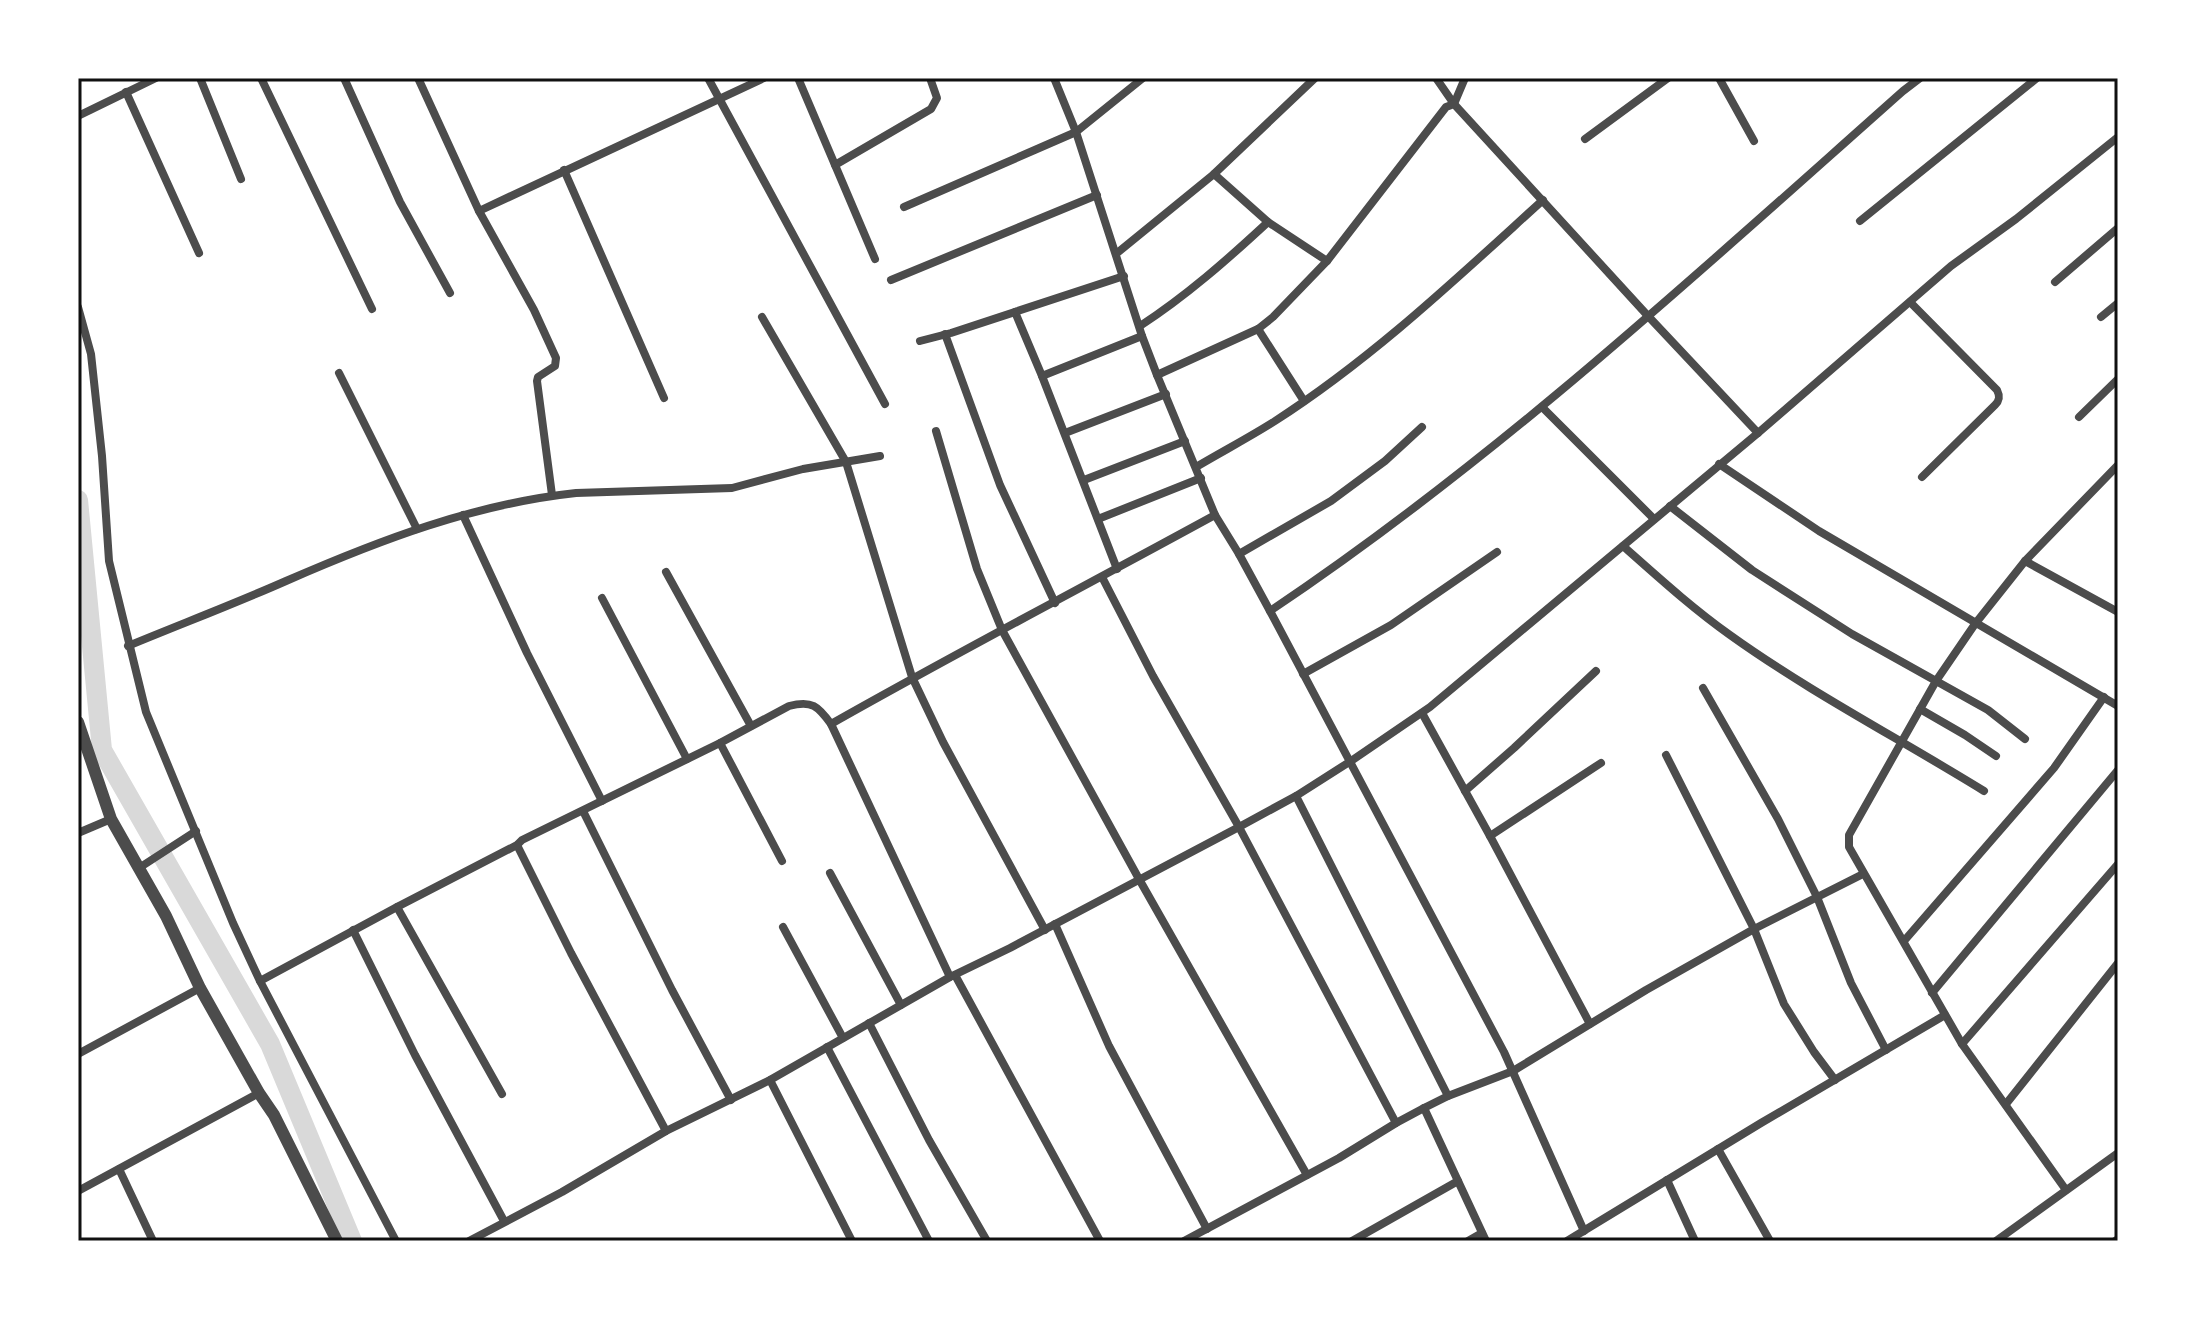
<svg xmlns="http://www.w3.org/2000/svg" width="2196" height="1319" font-family="Ubuntu,sans-serif">
<style>
.lines{fill:none;stroke-linecap:round;stroke-linejoin:round}
.canal{stroke:#d9d9d9;stroke-width:20}
.minor{stroke:#4c4c4c;stroke-width:8}
.tertiary{stroke:#4c4c4c;stroke-width:12}
.neatline{fill:none;stroke:#111;stroke-width:3}
</style>
<rect width="100%" height="100%" fill="#fff"/>
<g class="lines">
<path class="canal" d="M78 500 102 750 270 1044 352 1241"/>
<g class="minor">
<path d="M200 78 241 179"/>
<path d="M261 78 372 309"/>
<path d="M344 78 400 202 450 293"/>
<path d="M418 78 479 211 534 310 556 358 555 366 538 377 537 381 552 495"/>
<path d="M708 78 885 404"/>
<path d="M798 78 875 259"/>
<path d="M1054 78 1076 132 1142 336 1157 375 1215 515 1239 554 1270 611 1504 1052 1584 1231"/>
<path d="M1436 78 1454 104"/>
<path d="M1719 78 1754 141"/>
<path d="M126 92 199 253"/>
<path d="M1454 104 1465 78"/>
<path d="M78 116 156 78"/>
<path d="M1585 139 1668 78"/>
<path d="M835 165 931 109 937 98 930 78"/>
<path d="M564 170 664 398"/>
<path d="M1214 174 1268 222 1327 261"/>
<path d="M904 207 1076 132 1143 78"/>
<path d="M479 211 764 78"/>
<path d="M1860 221 2037 78"/>
<path d="M1117 253 1214 174 1315 78"/>
<path d="M891 280 1097 195"/>
<path d="M2055 282 2118 228"/>
<path d="M1910 302 1997 390C2000 396 2000 400 1995 405L1922 477"/>
<path d="M78 307 91 354 102 456 109 561 146 712 233 923 260 981 396 1241"/>
<path d="M1015 312 1042 376 1117 569"/>
<path d="M762 317 846 462 912 677 943 742 1045 930"/>
<path d="M2101 317 2118 303"/>
<path d="M1140 326C1186 296 1227 260 1268 222"/>
<path d="M1258 329 1304 401"/>
<path d="M945 334 1000 485 1055 603"/>
<path d="M920 341 951 333 1124 276"/>
<path d="M339 373 417 529"/>
<path d="M1157 375 1258 329 1273 317 1327 261 1446 107 1454 104 1648 316 1758 433"/>
<path d="M1042 376 1142 336"/>
<path d="M1542 407 1654 519"/>
<path d="M2079 417 2118 379"/>
<path d="M936 431 977 569 1002 630 1139 879 1307 1175"/>
<path d="M1065 433 1166 394"/>
<path d="M1719 464 1819 531 2118 706"/>
<path d="M1196 467C1223 451 1250 437 1275 421 1373 358 1457 278 1543 200"/>
<path d="M1084 480 1185 441"/>
<path d="M1670 506 1752 570 1852 634 1988 710 2025 739"/>
<path d="M463 515 527 653 602 801"/>
<path d="M1098 519 1201 478"/>
<path d="M1623 546C1658 577 1692 608 1730 635 1811 693 1900 739 1984 791"/>
<path d="M1239 554 1331 501 1385 461 1422 427"/>
<path d="M2025 561 2118 612"/>
<path d="M666 572 751 726"/>
<path d="M1102 577 1153 676 1239 827 1396 1123"/>
<path d="M602 598 687 759"/>
<path d="M1270 611C1497 459 1699 272 1903 91L1920 78"/>
<path d="M128 646C181 624 234 604 286 581 380 540 474 504 576 493L732 488 803 469 880 456"/>
<path d="M1303 674 1391 625 1497 552"/>
<path d="M1703 688 1778 819 1817 897 1851 983 1886 1050"/>
<path d="M1920 709 1965 735 1996 756"/>
<path d="M1422 713 1490 836 1590 1024"/>
<path d="M831 724C958 652 1087 585 1215 515"/>
<path d="M720 743 782 861"/>
<path d="M1666 755 1754 929 1784 1004 1814 1052 1835 1080"/>
<path d="M1465 791 1514 748 1596 671"/>
<path d="M1296 796 1448 1096"/>
<path d="M583 811 672 990 731 1100"/>
<path d="M78 833 111 819"/>
<path d="M1490 836 1601 763"/>
<path d="M517 845 571 953 666 1131"/>
<path d="M139 868 196 831"/>
<path d="M830 873 901 1005"/>
<path d="M397 907 502 1094"/>
<path d="M1055 924 1109 1046 1207 1229"/>
<path d="M783 927 843 1038"/>
<path d="M353 930 415 1055 504 1221"/>
<path d="M1904 941 2054 768 2104 697"/>
<path d="M955 975 1100 1241"/>
<path d="M260 981 397 907 517 845 522 840 720 743 789 706C812 700 818 706 831 724L950 977"/>
<path d="M1932 993 2118 770"/>
<path d="M869 1023 929 1140 987 1241"/>
<path d="M1962 1044 2118 864"/>
<path d="M827 1047 929 1241"/>
<path d="M78 1054 200 988"/>
<path d="M770 1080 852 1241"/>
<path d="M2006 1104 2118 963"/>
<path d="M1424 1108 1486 1241"/>
<path d="M1718 1149 1770 1241"/>
<path d="M119 1169 153 1241"/>
<path d="M1667 1180 1695 1241"/>
<path d="M2066 1190 1962 1044 1849 847V835L1936 681 1975 624 2025 561 2118 465"/>
<path d="M78 1191 259 1093"/>
<path d="M469 1241 562 1192 666 1131 770 1080 950 977 1010 948 1239 827 1296 796 1351 761 1430 707 1758 433 1951 266 2016 219 2118 137"/>
<path d="M1184 1241 1339 1158 1396 1123 1424 1108 1448 1096 1513 1071 1646 990 1754 929 1863 874"/>
<path d="M1352 1241 1458 1181"/>
<path d="M1468 1241 1482 1233"/>
<path d="M1567 1241 1761 1123 1945 1015"/>
<path d="M1996 1241 2118 1153"/>
<path d="M2115 1241 2118 1239"/>
</g>
<path class="tertiary" d="M78 722 111 819 166 916 200 988 259 1093 274 1115 337 1241"/>
</g>
<rect width="2196" height="1319" fill="none" stroke="#ffffff" stroke-width="160"/>
<rect x="80" y="80" width="2036" height="1159" class="neatline"/>
</svg>
